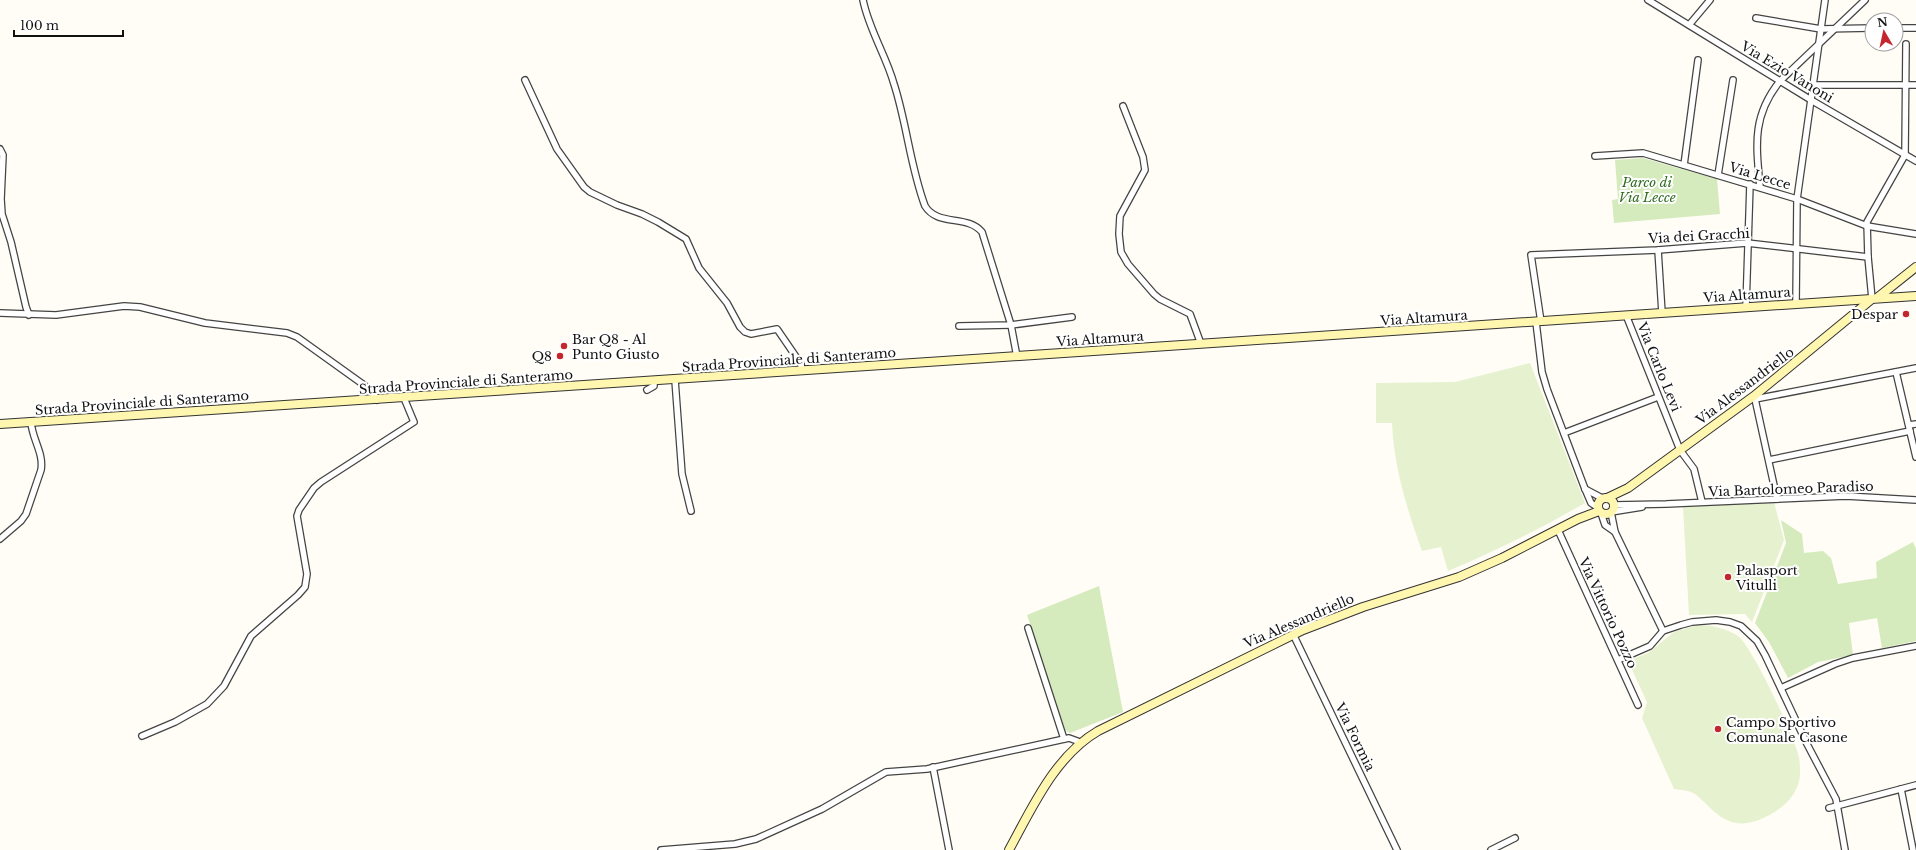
<svg xmlns="http://www.w3.org/2000/svg" width="1916" height="850" font-family="'Libre Baskerville',serif">
<style>
.green{fill:#d5ebbd}
.pitch{fill:#e6f2cf}
.lines{fill:none;stroke-linecap:round;stroke-linejoin:round}
.street-casing{stroke:#444;stroke-width:8}
.secondary-casing{stroke:#333;stroke-width:10}
.street{stroke:#fff;stroke-width:5.5}
.secondary{stroke:#fff6b0;stroke-width:8}
.poi-dot{fill:#c4262e;stroke:#fff;stroke-width:1.5}
.labels{text-anchor:middle;dominant-baseline:central;stroke-width:4;stroke-linejoin:round;paint-order:stroke}
.street-label{font-size:13px;fill:#111;stroke:#fff}
.park-label{font-size:13px;font-style:italic;fill:#2f6b1f;stroke:#fff}
.poi-label{font-size:13px;fill:#111;stroke:#fff;text-anchor:start}
</style>
<rect width="100%" height="100%" fill="#fffdf5"/>
<g class="green">
<path d="M1643 158 1717 179 1720 214 1614 223 1612 200 1618 199 1615 160Z"/>
<path d="M1781 520 1802 534 1804 553 1823 551 1831 558 1838 584 1877 578 1876 562 1913 542 1916 549V641L1882 648 1877 618 1849 623 1853 655 1818 662 1788 678 1769 642 1755 623 1786 543Z"/>
<path d="M1099 586 1123 712 1070 733 1065 730 1027 615Z"/>
</g>
<g class="pitch">
<path d="M1530 363 1585 503C1540 529 1496 551 1448 571L1441 547 1422 551C1407 509 1394 468 1392 423H1376V383L1455 382Z"/>
<path d="M1774 502 1784 540 1752 622 1745 614 1689 615 1683 507Z"/>
<path d="M1697 625C1711 625 1726 628 1738 636 1752 646 1795 738 1799 757 1800 762 1800 769 1800 775 1799 791 1787 805 1773 813 1763 819 1749 825 1736 823 1717 819 1709 805 1695 794 1690 790 1680 790 1674 789L1642 718 1647 702 1628 661 1648 653 1674 632Z"/>
</g>
<g class="lines">
<g class="street-casing">
<g id="street">
<path d="M863 0C869 30 886 55 894 84 907 124 910 166 925 206 938 227 967 214 982 232L1011 325 1017 357"/>
<path d="M1648 0 1811 100 1916 161"/>
<path d="M1756 18 1821 29 1872 28"/>
<path d="M1689 25 1710 0"/>
<path d="M1896 28H1916"/>
<path d="M525 80 557 149 584 187 590 192 617 205 642 214 658 222 686 239 699 268 727 303 740 327 745 332 751 334 777 329 801 364 802 371"/>
<path d="M1813 85H1916"/>
<path d="M1123 106 1143 157 1145 170 1120 216 1119 234 1121 252 1128 264 1154 294 1160 299 1190 314 1201 344"/>
<path d="M0 149 3 155 1 199 2 214 11 242 26 307 29 315"/>
<path d="M1595 156 1643 153 1797 199 1867 226 1916 234"/>
<path d="M1684 165 1698 60"/>
<path d="M1718 175 1733 80"/>
<path d="M1760 187C1756 144 1752 116 1780 81L1865 0"/>
<path d="M1658 250 1662 313"/>
<path d="M1872 299 1868 257 1867 222 1905 155 1906 44"/>
<path d="M1796 304 1797 199 1825 0"/>
<path d="M1746 307 1750 184"/>
<path d="M0 313 56 315 124 306 140 307 205 323 287 333 297 337 364 385 373 393 377 400"/>
<path d="M1626 315 1680 450 1694 469 1702 502"/>
<path d="M1536 322 1542 372 1547 389 1585 489 1591 503 1597 507"/>
<path d="M1541 322 1531 255 1658 250 1747 243 1868 257"/>
<path d="M959 326 1011 325 1072 317"/>
<path d="M1896 372 1916 457"/>
<path d="M675 380 682 474 691 511"/>
<path d="M647 390 654 386V381"/>
<path d="M1754 396 1755 399 1916 368"/>
<path d="M1755 399 1777 499"/>
<path d="M1909 425 1916 424"/>
<path d="M1564 433 1658 397"/>
<path d="M1769 460 1910 431"/>
<path d="M1585 489 1602 498"/>
<path d="M1614 505 1666 504 1846 496 1916 500"/>
<path d="M1642 507 1611 512 1615 532 1663 631"/>
<path d="M1601 513 1605 525 1615 532"/>
<path d="M1558 530 1638 705"/>
<path d="M0 539 21 521 26 514 41 470C44 453 32 439 31 422"/>
<path d="M1028 628 1064 739"/>
<path d="M1293 634 1397 850"/>
<path d="M1618 660 1650 646 1663 631 1681 625 1692 622 1716 620 1730 622 1741 626 1757 641 1765 655 1807 744 1836 799 1845 850"/>
<path d="M1781 688 1835 664 1853 658 1916 646"/>
<path d="M142 736 175 722 207 704 224 686 251 636 298 595 305 587 307 574 297 516 299 510 314 488 321 482 414 422 404 398"/>
<path d="M933 767 949 850"/>
<path d="M1901 789 1913 850"/>
<path d="M1829 808 1916 785"/>
<path d="M661 850 735 844 756 839 822 809 886 772 927 769 1069 738 1080 742"/>
<path d="M1491 850 1515 838"/>
</g>
</g>
<g class="secondary-casing">
<g id="secondary">
<path d="M1877 298 1916 267"/>
<path d="M0 424 1916 296"/>
<circle cx="1606" cy="506" r="8"/>
<path d="M1607 498 1628 488 1754 396 1872 299"/>
<path d="M1009 850C1032 808 1055 756 1098 731L1303 630 1363 607 1459 577 1502 558 1578 519 1599 511"/>
</g>
</g>
<use href="#street" class="street"/>
<use href="#secondary" class="secondary"/>
</g>
<g class="poi-dot">
<circle cx="1906" cy="314" r="4"/>
<circle cx="564" cy="346" r="4"/>
<circle cx="560" cy="356" r="4"/>
<circle cx="1728" cy="577" r="4"/>
<circle cx="1718" cy="729" r="4"/>
</g>
<g class="labels">
<g class="street-label">
<text transform="translate(1787 72) rotate(31)">Via Ezio Vanoni</text>
<text transform="translate(1760 176) rotate(17)">Via Lecce</text>
<text transform="translate(1699 236) rotate(-3)">Via dei Gracchi</text>
<text transform="translate(1747 295) rotate(-4)">Via Altamura</text>
<text transform="translate(1424 318) rotate(-4)">Via Altamura</text>
<text transform="translate(1100 339) rotate(-4)">Via Altamura</text>
<text transform="translate(789 360) rotate(-4)">Strada Provinciale di Santeramo</text>
<text transform="translate(1659 367) rotate(68)">Via Carlo Levi</text>
<text transform="translate(466 382) rotate(-4)">Strada Provinciale di Santeramo</text>
<text transform="translate(1745 386) rotate(-37)">Via Alessandriello</text>
<text transform="translate(142 403) rotate(-4)">Strada Provinciale di Santeramo</text>
<text transform="translate(1791 489) rotate(-2)">Via Bartolomeo Paradiso</text>
<text transform="translate(1608 613) rotate(65)">Via Vittorio Pozzo</text>
<text transform="translate(1299 621) rotate(-23)">Via Alessandriello</text>
<text transform="translate(1355 737) rotate(64)">Via Formia</text>
</g>
<g class="park-label">
<text x="1647" y="182">Parco di<tspan x="1647" dy="15">Via Lecce</tspan></text>
</g>
<g class="poi-label">
<text x="1898" y="314" text-anchor="end">Despar</text>
<text x="572" y="339">Bar Q8 - Al<tspan x="572" dy="15">Punto Giusto</tspan></text>
<text x="552" y="356" text-anchor="end">Q8</text>
<text x="1736" y="570">Palasport<tspan x="1736" dy="15">Vitulli</tspan></text>
<text x="1726" y="722">Campo Sportivo<tspan x="1726" dy="15">Comunale Casone</tspan></text>
</g>
</g>
<g transform="translate(1884 32) rotate(351)"><circle r="19" fill="#ffffff" stroke="#a0a0a0"/>
<path d="M0-3L7 15L0 10L-7 15Z" fill="#c4262e"/>
<text y="-6" font-size="11" font-weight="bold" text-anchor="middle" fill="#111111">N</text>
</g>
<path d="M14 30v6h109v-6" fill="none" stroke="#111111" stroke-width="2"/>
<text x="20" y="30" font-size="12" fill="#111111" stroke="#ffffff" stroke-width="3" paint-order="stroke">100 m</text>
</svg>
